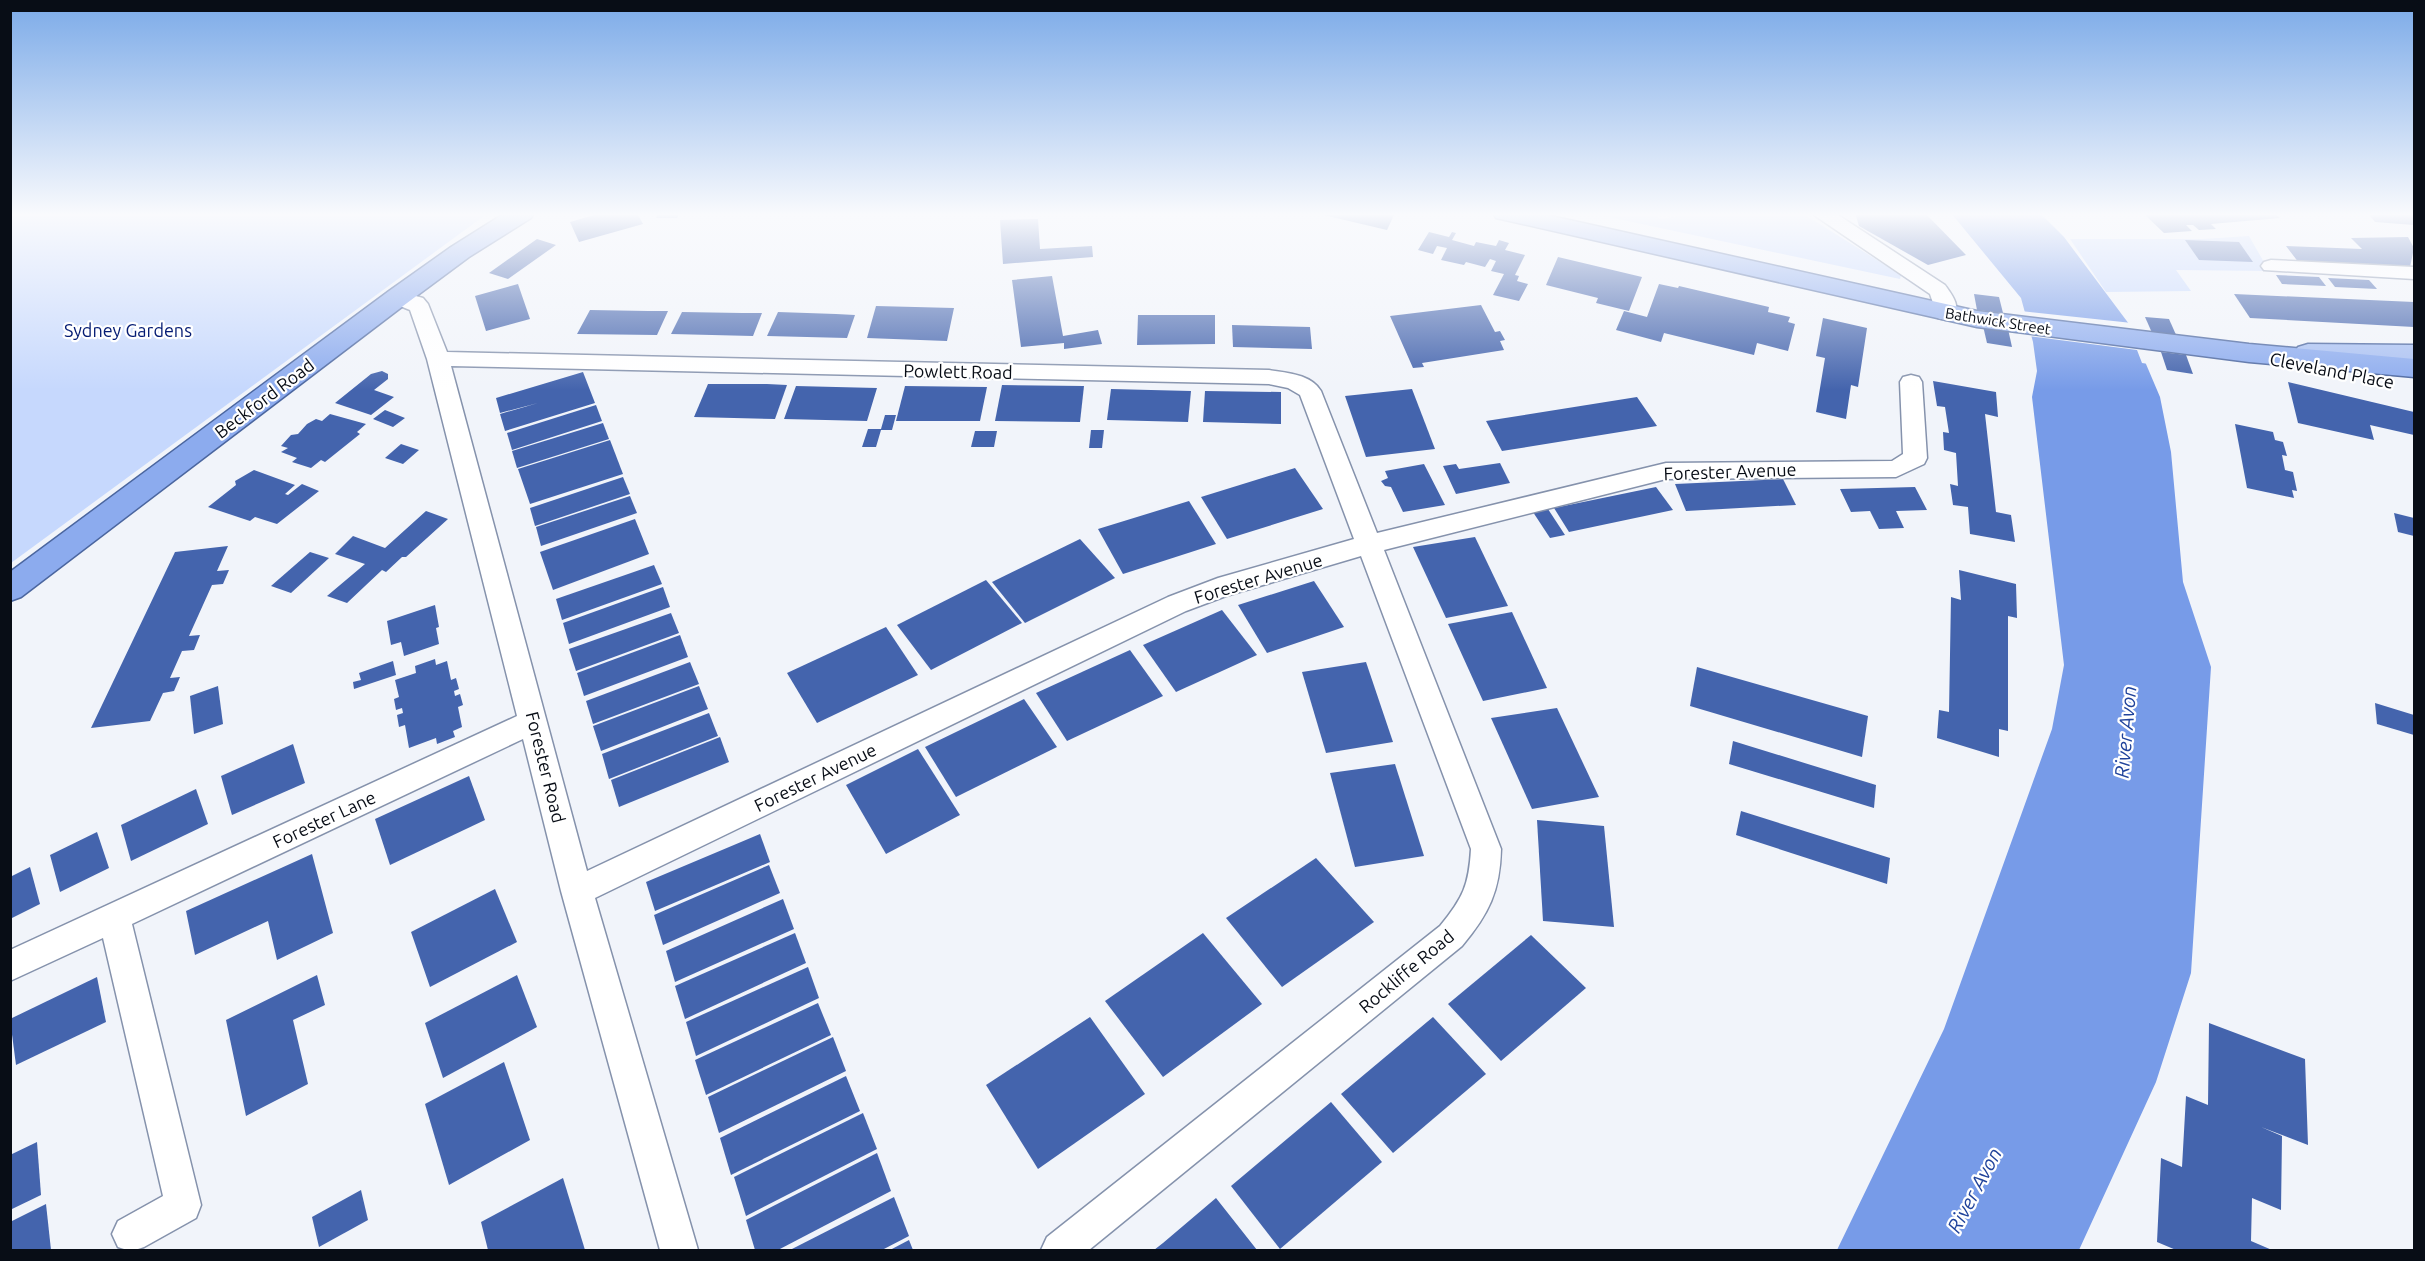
<svg xmlns="http://www.w3.org/2000/svg" width="2425" height="1261" font-family="Ubuntu,sans-serif">
<style>
.green{fill:#c6d8fd}
.water{fill:#779be8}
.pier{fill:#f1f4fa}
.building{fill:#4464ad}
.lines{fill:none;stroke-linecap:round;stroke-linejoin:round}
.minor-casing{stroke:#8592ac;stroke-width:3}
.primary-casing{stroke:#4b669f;stroke-width:3}
.trunk-casing{stroke:#4b669f;stroke-width:3}
.minor{fill:#fff;fill-rule:evenodd}
.primary{fill:#a9c0f2;fill-rule:evenodd}
.trunk{fill:#8cabee;fill-rule:evenodd}
.labels{text-anchor:middle;dominant-baseline:central;stroke-width:4.5;stroke-linejoin:round;paint-order:stroke}
.far-street-label{font-size:15px;fill:#080d16;stroke:#fff}
.park-label{font-size:18px;fill:#041b73;stroke:#fff}
.street-label{font-size:18px;fill:#080d16;stroke:#fff}
.water-label{font-size:20px;font-style:italic;fill:#20439b;stroke:#fff}
</style>
<rect width="100%" height="100%" fill="#f1f4fa"/>
<g class="green">
<path d="M11 213H488L11 563Z"/>
<path d="M1590 213H1653L1660 219 1698 213H1802L1901 275 1900 279Z"/>
<path d="M2249 236 2269 271 2176 270 2191 291 2106 292 2070 239H2203Z"/>
</g>
<path class="water" d="M1951 213H2040L2064 237 2129 324 2160 397 2171 452 2183 582 2211 667 2191 973 2156 1082 2079 1250H1837L1944 1029 2052 729 2064 665 2032 397 2037 371 2033 342 2021 298Z"/>
<path class="pier" d="M2021 311 2132 323 2149 364 2142 363 2137 350 2028 336Z"/>
<g class="building">
<path d="M601 213H637L643 224 579 242 570 222Z"/>
<path d="M658 213H680L677 218H656Z"/>
<path d="M1315 213H1395L1387 230Z"/>
<path d="M1855 213H1925L1966 255 1928 265 1859 226Z"/>
<path d="M2143 213H2274L2280 218 2211 224 2216 229 2199 230 2193 225H2186L2192 231 2164 233Z"/>
<path d="M2368 213H2414V225L2375 222Z"/>
<path d="M1038 219 1040 249 1092 246 1093 257 1003 264 1000 220Z"/>
<path d="M1429 232 1449 237 1452 232 1456 233 1452 240 1474 246 1476 242 1496 246 1499 240 1509 243 1505 250 1525 255 1515 275 1519 276 1517 281 1528 284 1519 301 1493 295 1504 274 1491 271 1496 261 1490 259 1485 267 1466 262 1464 265 1441 260 1447 248 1437 246 1433 254 1418 250Z"/>
<path d="M2408 237 2414 248 2410 267 2299 263 2286 246 2362 249 2351 238Z"/>
<path d="M537 239 556 245 508 279 489 273Z"/>
<path d="M2185 240 2239 242 2253 262 2199 260Z"/>
<path d="M1558 257 1642 277 1629 311 1596 303 1598 298 1546 285Z"/>
<path d="M2276 275 2319 277 2326 286 2282 284Z"/>
<path d="M1052 276 1063 336 1098 330 1102 344 1064 349V343L1021 347 1012 280Z"/>
<path d="M2328 278 2369 280 2377 289 2335 287Z"/>
<path d="M518 284 530 319 486 331 475 296Z"/>
<path d="M1659 284 1678 288 1679 286 1769 307 1768 312 1790 317 1788 322 1795 324 1788 351 1757 343 1754 355 1664 333 1661 342 1616 330 1624 311 1647 317Z"/>
<path d="M1974 294 1999 297 2003 313 1977 310Z"/>
<path d="M2234 294 2414 302V327L2250 318Z"/>
<path d="M1481 305 1495 332 1500 331 1505 340 1500 341 1504 350 1422 363 1424 367 1413 368 1390 316Z"/>
<path d="M876 306 954 308 947 341 867 338Z"/>
<path d="M590 310 648 311H668L657 335 577 334Z"/>
<path d="M682 312 742 313H762L753 336 671 334Z"/>
<path d="M778 312 836 314 855 315 847 338 767 336Z"/>
<path d="M1138 315H1215V344L1137 345Z"/>
<path d="M2145 317 2169 319 2177 337 2153 335Z"/>
<path d="M1823 318 1867 328 1858 387 1851 385 1846 419 1816 412 1825 358 1816 356Z"/>
<path d="M1232 325 1310 327 1312 349 1233 347Z"/>
<path d="M1983 326 2008 329 2012 347 1987 343Z"/>
<path d="M2161 352 2186 355 2193 374 2167 370Z"/>
<path d="M382 371 388 374V379L374 390 394 397 371 415 335 403 371 374Z"/>
<path d="M583 372 595 403 505 431 500 414 538 403 500 413 496 398Z"/>
<path d="M1933 381 1996 392 1998 417 1985 414 1996 512 2011 515 2015 542 1970 534 1968 507 1953 505 1950 484 1958 486 1956 453 1944 450 1943 432 1949 433 1945 407 1937 406Z"/>
<path d="M2288 382 2414 412V435L2370 425 2374 440 2298 423Z"/>
<path d="M708 384H767L787 385 775 419 694 417Z"/>
<path d="M1002 385 1084 386 1080 422 995 421Z"/>
<path d="M796 386 836 387 877 388 867 421 784 419Z"/>
<path d="M905 386 987 387 980 421H896Z"/>
<path d="M1111 389 1191 391 1188 422 1107 420Z"/>
<path d="M1412 389 1435 449 1366 457 1345 396Z"/>
<path d="M1205 391 1281 392V424L1203 422Z"/>
<path d="M1637 397 1657 426 1502 451 1486 421Z"/>
<path d="M596 405 602 421 512 450 507 433Z"/>
<path d="M385 410 405 418 393 427 373 419Z"/>
<path d="M330 414 366 424 357 432 360 434 325 462 321 460 311 468 292 462 297 458 281 452 288 448 281 446 291 435 298 434 307 424 316 419 322 421Z"/>
<path d="M885 415H896L892 430H881L876 447H862L868 429H881Z"/>
<path d="M603 423 609 439 517 468 512 451Z"/>
<path d="M2235 424 2273 432 2275 440 2283 442 2287 456 2282 455 2285 470 2293 472 2297 491 2292 490 2294 498 2247 488Z"/>
<path d="M1091 430H1104L1102 448H1089Z"/>
<path d="M975 431H997L994 447H971Z"/>
<path d="M610 440 623 474 530 504 518 469Z"/>
<path d="M401 444 419 450 403 464 385 458Z"/>
<path d="M1500 463 1510 483 1456 494 1443 466 1456 464 1459 469Z"/>
<path d="M1424 464 1445 505 1403 512 1391 487 1385 486 1381 481 1388 478 1385 471Z"/>
<path d="M1295 468 1323 509 1227 539 1201 497Z"/>
<path d="M254 470 295 485 285 494 288 495 302 484 319 491 277 524 255 517 250 521 208 507 236 485 235 481Z"/>
<path d="M623 477 630 494 535 526 530 508Z"/>
<path d="M1783 479 1796 505 1686 511 1675 484Z"/>
<path d="M1656 487 1673 510 1569 532 1554 508Z"/>
<path d="M1915 487 1927 510 1896 511 1904 528 1879 529 1870 511 1851 512 1840 489Z"/>
<path d="M630 496 637 513 541 546 536 527Z"/>
<path d="M1189 501 1216 544 1123 574 1098 529Z"/>
<path d="M1546 506 1565 535 1550 538 1531 509Z"/>
<path d="M426 511 448 519 406 557H402L386 572 382 570 347 603 327 596 365 564 335 554 353 536 385 548Z"/>
<path d="M2394 513 2414 518V536L2398 532Z"/>
<path d="M635 519 649 554 553 590 540 552Z"/>
<path d="M1475 537 1508 606 1446 618 1413 547Z"/>
<path d="M1080 539 1115 578 1025 623 992 582Z"/>
<path d="M228 546 217 571 229 570 223 584 212 585 189 636 200 635 194 650 182 651 170 678 180 677 174 691 163 693 150 721 91 728 175 552Z"/>
<path d="M310 552 329 558 291 593 271 586Z"/>
<path d="M654 565 662 584 562 620 556 599Z"/>
<path d="M1959 570 2016 584 2017 618 2008 616V731L1999 729V757L1937 738 1939 710 1949 712 1951 597 1961 600Z"/>
<path d="M986 580 1022 623 931 670 897 625Z"/>
<path d="M1314 581 1344 627 1267 653 1238 605Z"/>
<path d="M663 587 670 607 569 644 563 623Z"/>
<path d="M435 605 439 627 436 628 439 644 404 656 401 642 391 645 387 621Z"/>
<path d="M1222 610 1257 655 1176 692 1143 645Z"/>
<path d="M1512 612 1547 688 1483 701 1448 624Z"/>
<path d="M671 613 679 633 576 671 569 649Z"/>
<path d="M886 627 918 675 817 723 787 673Z"/>
<path d="M680 635 688 657 584 696 577 673Z"/>
<path d="M1130 650 1163 696 1067 741 1036 693Z"/>
<path d="M435 659 436 665 447 661 451 680 456 678 459 689 454 691 455 696 460 694 463 705 458 707 462 727 453 731 455 737 437 744 436 738 409 748 405 725 399 727 397 715 403 713 402 708 396 710 394 699 399 697 395 680 416 673 415 666Z"/>
<path d="M393 661 396 675 354 689 353 682 361 680 359 673Z"/>
<path d="M690 662 699 684 593 724 586 701Z"/>
<path d="M1366 662 1393 742 1326 753 1302 672Z"/>
<path d="M1697 667 1868 716 1862 757 1690 706Z"/>
<path d="M218 686 223 724 194 734 190 696Z"/>
<path d="M699 686 708 709 601 751 593 726Z"/>
<path d="M1024 699 1057 747 956 797 925 747Z"/>
<path d="M2375 703 2414 715V735L2377 724Z"/>
<path d="M1557 708 1599 797 1532 809 1491 718Z"/>
<path d="M709 713 718 736 609 779 602 754Z"/>
<path d="M720 737 729 762 619 807 611 780Z"/>
<path d="M1733 741 1876 785 1874 808 1729 764Z"/>
<path d="M293 744 305 783 232 815 221 776Z"/>
<path d="M918 749 960 815 886 854 846 785Z"/>
<path d="M1395 764 1424 856 1355 867 1330 773Z"/>
<path d="M469 776 485 820 390 865 375 819Z"/>
<path d="M196 789 208 824 131 861 121 825Z"/>
<path d="M1741 811 1890 858 1887 884 1736 835Z"/>
<path d="M1537 820 1604 826 1614 927 1543 921Z"/>
<path d="M97 832 109 868 60 892 50 855Z"/>
<path d="M760 834 770 862 655 911 646 882Z"/>
<path d="M312 854 333 933 277 960 268 921 195 955 186 911Z"/>
<path d="M1316 858 1374 922 1282 987 1226 918Z"/>
<path d="M769 865 780 893 663 945 654 915Z"/>
<path d="M30 867 40 904 10 919V877Z"/>
<path d="M495 889 517 942 430 987 411 932Z"/>
<path d="M783 899 794 929 675 982 666 951Z"/>
<path d="M795 933 806 963 685 1019 675 986Z"/>
<path d="M1203 933 1262 1004 1163 1077 1105 1001Z"/>
<path d="M1531 935 1586 988 1501 1061 1448 1004Z"/>
<path d="M808 967 819 998 696 1056 686 1022Z"/>
<path d="M317 975 325 1005 293 1020 308 1084 246 1116 226 1020Z"/>
<path d="M517 975 537 1027 443 1078 425 1023Z"/>
<path d="M97 977 106 1022 16 1065 10 1019Z"/>
<path d="M818 1003 831 1035 706 1095 695 1060Z"/>
<path d="M1090 1017 1145 1094 1038 1169 986 1085Z"/>
<path d="M1433 1017 1486 1074 1393 1153 1341 1094Z"/>
<path d="M2209 1023 2305 1059 2308 1145 2261 1127 2282 1136 2281 1210 2252 1198 2251 1241 2272 1250H2176L2157 1242 2161 1158 2182 1167 2186 1096 2208 1105Z"/>
<path d="M833 1037 846 1071 719 1133 708 1097Z"/>
<path d="M504 1062 530 1140 449 1185 425 1104Z"/>
<path d="M846 1076 860 1111 731 1175 720 1138Z"/>
<path d="M1331 1102 1382 1162 1280 1249 1231 1186Z"/>
<path d="M863 1113 877 1149 746 1216 734 1177Z"/>
<path d="M37 1142 41 1195 10 1210V1155Z"/>
<path d="M877 1153 891 1191 778 1250H755L746 1220Z"/>
<path d="M563 1178 585 1250H488L481 1222Z"/>
<path d="M361 1190 368 1220 319 1247 312 1217Z"/>
<path d="M894 1197 909 1236 882 1250H790Z"/>
<path d="M1216 1198 1257 1250H1154L1163 1243Z"/>
<path d="M46 1204 51 1250H10V1222Z"/>
<path d="M909 1240 913 1250H890Z"/>
</g>
<g class="lines">
<g class="minor-casing">
<g id="minor">
<path d="M1811 213H1835L1945 285C1952 295 1961 306 1954 318L1946 320 1938 318 1930 294Z"/>
<path d="M2271 260 2414 267V279L2264 270 2261 266 2264 262Z"/>
<path d="M398 291 423 298 428 304 447 352 1269 370C1287 373 1311 374 1321 391L1377 533 1666 463 1892 461 1903 454 1900 382 1903 377 1911 375 1919 377 1922 382 1927 458 1924 464 1896 477 1666 479 1384 550 1501 849C1500 891 1489 914 1462 946L1089 1250H1041L1047 1237 1440 926C1463 898 1469 885 1471 849L1361 556 1226 596 1186 611 595 898 698 1250H660L561 891 523 739 132 924 201 1205 196 1218 144 1247C134 1251 128 1251 118 1247L112 1234 118 1221 163 1196 103 938 10 981V950L517 716 427 359 410 310 390 302 387 297 390 292ZM451 366 1269 384 1288 388 1300 395 1354 539 1218 578 1168 597 587 871Z"/>
</g>
</g>
<g class="primary-casing">
<path id="primary" d="M2308 344 2414 345V362H2308L2298 359 2294 353 2298 347Z"/>
</g>
<g class="trunk-casing">
<g id="trunk">
<path d="M505 213H534L531 218 469 257 407 303 21 597 10 601V572L389 291 451 247Z"/>
<path d="M1493 213H1538L1977 311 2249 344 2414 359V377L2249 362 1977 327 1505 220 1496 218Z"/>
</g>
</g>
<use href="#minor" class="minor"/>
<use href="#primary" class="primary"/>
<use href="#trunk" class="trunk"/>
</g>
<linearGradient id="sky" x2="0" y2="1"><stop stop-color="#7baae8"/><stop offset="0.55" stop-color="#f9fafd"/><stop offset="1" stop-color="#f9fafd" stop-opacity="0"/></linearGradient>
<rect width="2425" height="390" fill="url(#sky)"/>
<g class="labels">
<g class="far-street-label">
<text transform="translate(1998 321) rotate(9)">Bathwick Street</text>
</g>
<g class="park-label">
<text x="128" y="330">Sydney Gardens</text>
</g>
<g class="street-label">
<text transform="translate(2332 370) rotate(11)">Cleveland Place</text>
<text transform="translate(958 371) rotate(1)">Powlett Road</text>
<text transform="translate(264 398) rotate(-37)">Beckford Road</text>
<text transform="translate(1730 471) rotate(-2)">Forester Avenue</text>
<text transform="translate(1258 578) rotate(-17)">Forester Avenue</text>
<text transform="translate(546 767) rotate(76)">Forester Road</text>
<text transform="translate(815 777) rotate(-26)">Forester Avenue</text>
<text transform="translate(324 819) rotate(-25)">Forester Lane</text>
<text transform="translate(1406 971) rotate(-40)">Rockliffe Road</text>
</g>
<g class="water-label">
<text transform="translate(2125 732) rotate(-85)">River Avon</text>
<text transform="translate(1974 1190) rotate(-62)">River Avon</text>
</g>
</g>
<rect width="2425" height="1261" fill="none" stroke="#080d16" stroke-width="24"/>
</svg>
